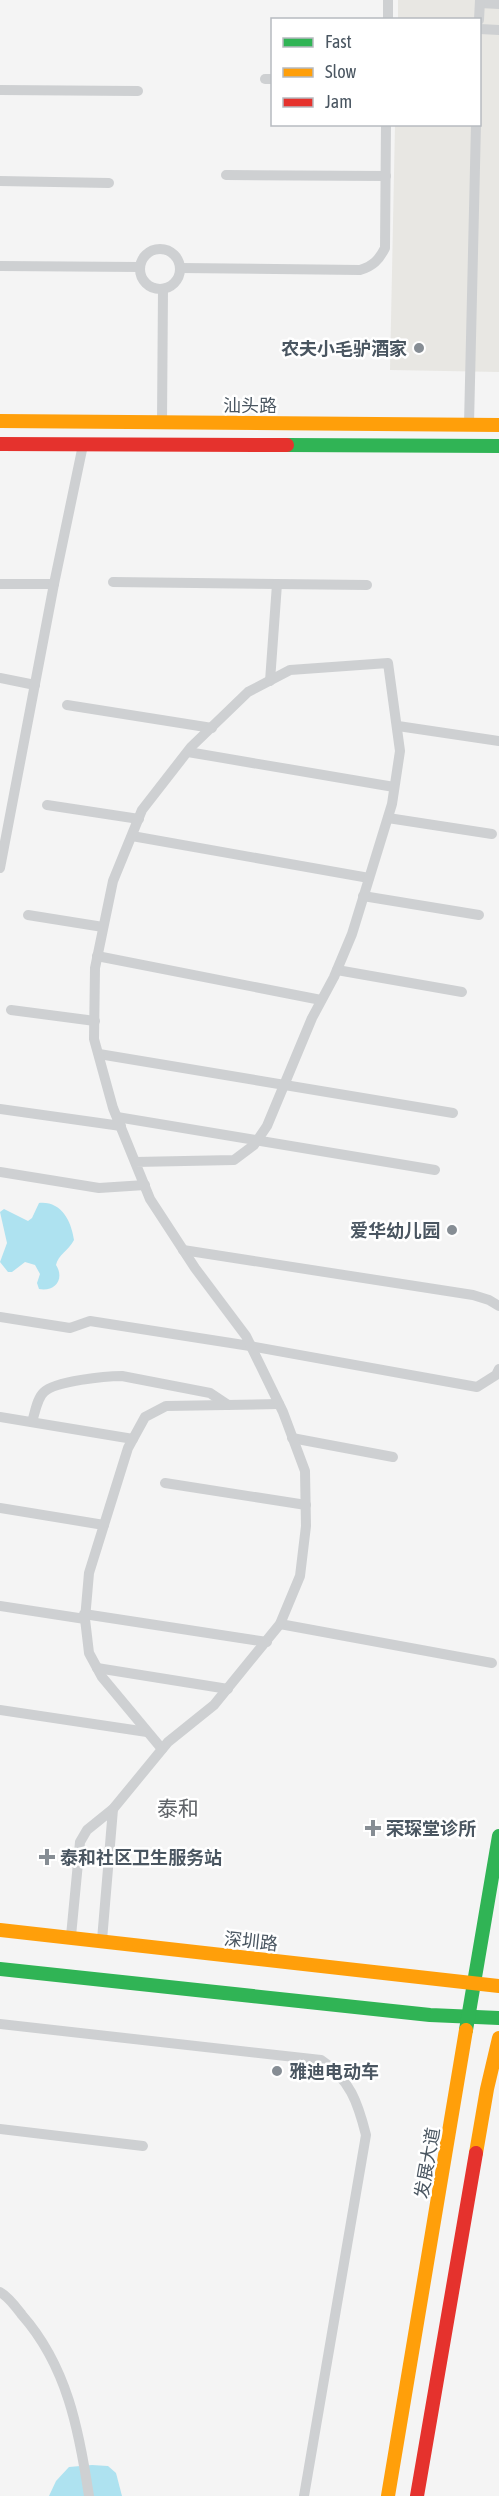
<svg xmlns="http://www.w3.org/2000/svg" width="499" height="2496" font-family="'Asap Condensed','Noto Sans SC',sans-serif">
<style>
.commercial{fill:#e8e7e3}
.water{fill:#aee2f0}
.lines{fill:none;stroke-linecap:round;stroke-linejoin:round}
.lane{stroke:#ced0d2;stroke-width:10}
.fast{stroke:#30b455;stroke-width:14}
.slow{stroke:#ff9f0a;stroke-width:14}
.jam{stroke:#e5322d;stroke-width:14}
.poi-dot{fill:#868d94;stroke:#fff;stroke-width:2}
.labels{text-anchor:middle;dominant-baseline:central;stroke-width:5;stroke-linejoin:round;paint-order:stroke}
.poi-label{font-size:18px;font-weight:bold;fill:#4a5661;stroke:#fff;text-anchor:start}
.street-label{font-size:18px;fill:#4a5661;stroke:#fff}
.quarter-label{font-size:21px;fill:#5f6368;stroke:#fff}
</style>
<rect width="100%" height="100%" fill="#f4f4f4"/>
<path class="commercial" d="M398 0H499V372L390 370 395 125 480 124V20L398 19Z"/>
<g class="water">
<path d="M39 1203C61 1201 71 1220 74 1240 69 1250 58 1255 56 1265 65 1279 55 1292 39 1289L37 1283 40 1274 35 1265 25 1262 12 1272H8L0 1262 7 1243 0 1212 4 1209 28 1221 32 1218Z"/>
<path d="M92 2465 108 2466 116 2473 122 2496H49L56 2481 69 2467Z"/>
</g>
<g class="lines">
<g class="lane">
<path d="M480 3 499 4"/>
<path d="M388 20V0"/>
<path d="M479 20 480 0"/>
<path d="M480 29 499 30"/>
<path d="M265 79H272"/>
<path d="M0 90 138 91"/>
<path d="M226 175 386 176"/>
<path d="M0 181 109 183"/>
<circle cx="160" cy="269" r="20"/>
<path d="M0 266 140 267"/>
<path d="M180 268 360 270C373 266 379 260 385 248L386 124"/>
<path d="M162 421 163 289"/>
<path d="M469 424 476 124"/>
<path d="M113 582 367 585"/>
<path d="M0 584H54"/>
<path d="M0 678 35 685"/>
<path d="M270 681 277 584"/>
<path d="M67 705 212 728"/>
<path d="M398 726 499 741"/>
<path d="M188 752 394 787"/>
<path d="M47 805 139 819"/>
<path d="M388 818 492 834"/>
<path d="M132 836 369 878"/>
<path d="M0 868 54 584 83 445"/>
<path d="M363 896 479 915"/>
<path d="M28 915 103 927"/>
<path d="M97 956 321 1000"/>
<path d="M337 970 462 992"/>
<path d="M11 1010 95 1021"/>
<path d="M99 1054 453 1113"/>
<path d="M0 1109 121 1126"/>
<path d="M117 1117 435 1170"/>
<path d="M0 1172 99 1188 145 1185"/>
<path d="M183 1250 473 1295 489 1300 499 1306"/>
<path d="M0 1317 70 1328 90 1321 250 1346 477 1387 496 1375 499 1369"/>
<path d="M0 1417 133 1439"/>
<path d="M32 1422C35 1413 37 1398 44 1392 55 1381 106 1376 122 1376L210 1393 228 1405"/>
<path d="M292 1438 393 1457"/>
<path d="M165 1483 306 1505"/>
<path d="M0 1508 104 1525"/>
<path d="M0 1606 85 1619"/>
<path d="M84 1614 267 1642"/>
<path d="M280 1624 492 1663"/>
<path d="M97 1668 228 1689"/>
<path d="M0 1710 147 1732"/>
<path d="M162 1749 102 1677 89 1653 85 1619 89 1573 128 1448 145 1417 166 1406 279 1404"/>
<path d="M71 1936 80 1842 87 1830 113 1809 168 1742 214 1705 280 1624 300 1576 306 1526 305 1471 283 1412 246 1336 195 1268 150 1199 113 1108 94 1039 95 968 113 881 142 810 191 747 248 692 290 670 388 663 400 751 392 804 352 934 334 977 312 1018 267 1126 254 1145 234 1160 135 1162"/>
<path d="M102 1940 113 1809"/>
<path d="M0 2024 321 2060C350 2079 358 2103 366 2135L304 2496"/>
<path d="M0 2129 143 2146"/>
<path d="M0 2292C9 2297 16 2307 22 2315 67 2366 79 2430 89 2496"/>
</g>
<g class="fast">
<path d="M287 445 499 446"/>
<path d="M0 1969 430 2015 499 2018"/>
<path d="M466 2030 499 1836"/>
</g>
<g class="slow">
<path d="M0 421 499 425"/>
<path d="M0 1930 499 1986"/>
<path d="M476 2153 487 2089 499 2038"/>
<path d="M388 2496 466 2030"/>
</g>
<g class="jam">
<path d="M0 444 287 445"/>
<path d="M417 2496 476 2153"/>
</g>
</g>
<g class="poi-dot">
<circle cx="419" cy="348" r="6"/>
<circle cx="452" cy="1230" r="6"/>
<path d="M370 1819h6v6h6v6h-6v6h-6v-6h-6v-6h6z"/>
<path d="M44 1848h6v6h6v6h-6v6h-6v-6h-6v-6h6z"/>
<circle cx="277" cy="2071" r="6"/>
</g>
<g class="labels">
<g class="poi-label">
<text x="407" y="348" text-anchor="end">农夫小毛驴酒家</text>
<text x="440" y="1230" text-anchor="end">爱华幼儿园</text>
<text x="386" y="1828">荣琛堂诊所</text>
<text x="60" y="1857">泰和社区卫生服务站</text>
<text x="289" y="2071">雅迪电动车</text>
</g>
<g class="street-label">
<text x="250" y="405">汕头路</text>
<text transform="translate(251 1941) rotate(6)">深圳路</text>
<text transform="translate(427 2163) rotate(-80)">发展大道</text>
</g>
<g class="quarter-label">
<text x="178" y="1808">泰和</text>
</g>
</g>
<rect x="271" y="18" width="210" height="108" fill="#ffffff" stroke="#b7bbc0" stroke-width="1.5"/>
<rect x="283" y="38" width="30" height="9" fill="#30b455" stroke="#b7bbc0" stroke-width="1.5"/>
<text x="325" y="48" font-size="18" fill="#4a5661">Fast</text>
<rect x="283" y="68" width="30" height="9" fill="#ff9f0a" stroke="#b7bbc0" stroke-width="1.5"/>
<text x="325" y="78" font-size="18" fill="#4a5661">Slow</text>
<rect x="283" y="98" width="30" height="9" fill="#e5322d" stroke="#b7bbc0" stroke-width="1.5"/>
<text x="325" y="108" font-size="18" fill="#4a5661">Jam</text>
</svg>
